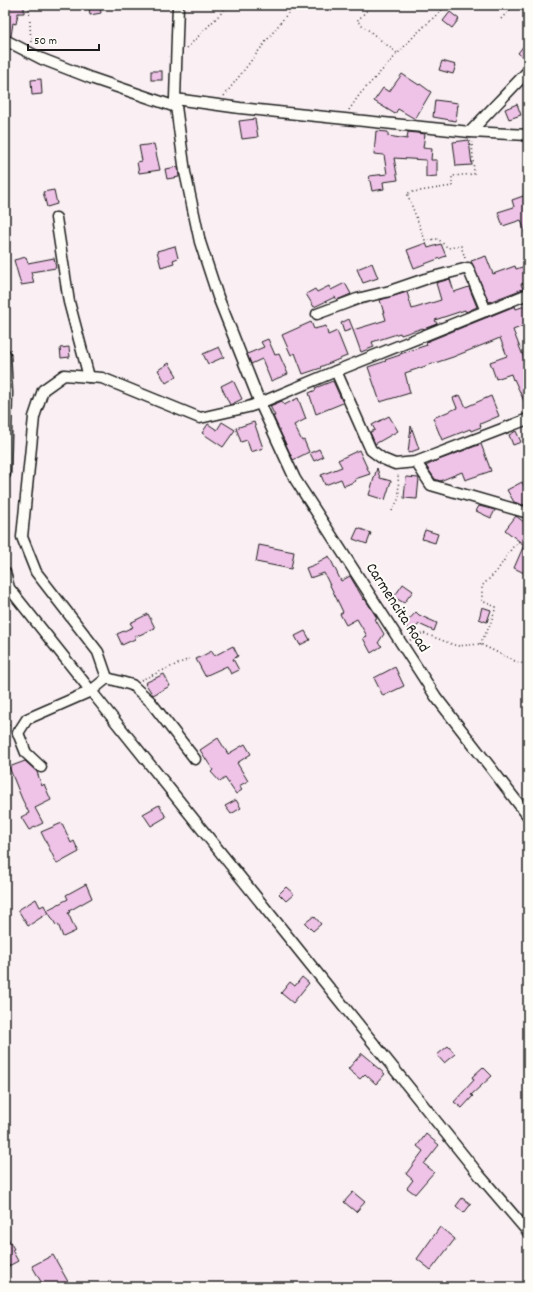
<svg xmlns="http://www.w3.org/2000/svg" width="533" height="1292" font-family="Dekko,sans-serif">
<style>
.building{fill:#efc2e7;stroke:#1c1c1c}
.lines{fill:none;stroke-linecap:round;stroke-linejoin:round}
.street-casing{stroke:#1c1c1c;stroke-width:13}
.path{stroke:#1c1c1c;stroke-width:1.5;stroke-dasharray:1 3;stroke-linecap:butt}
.street{stroke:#fdfcf7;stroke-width:10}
.labels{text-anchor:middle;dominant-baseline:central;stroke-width:4;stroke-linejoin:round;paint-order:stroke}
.street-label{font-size:16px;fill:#1c1c1c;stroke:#fdfcf7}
</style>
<rect width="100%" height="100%" fill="#faf0f4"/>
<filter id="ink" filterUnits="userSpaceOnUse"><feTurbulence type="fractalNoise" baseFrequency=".025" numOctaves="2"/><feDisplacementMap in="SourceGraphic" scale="8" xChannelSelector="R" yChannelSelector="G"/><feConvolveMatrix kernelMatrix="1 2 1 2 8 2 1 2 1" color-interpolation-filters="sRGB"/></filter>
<g filter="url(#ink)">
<g class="building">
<polygon points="7,5 24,5 24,13 18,13 16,24 13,23 11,36 5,34"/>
<polygon points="100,6 101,13 90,15 89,7"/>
<polygon points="450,12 459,19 452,28 443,21"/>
<polygon points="528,40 528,62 518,53"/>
<polygon points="442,61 456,65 453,74 439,70"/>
<rect x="151" y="71" width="11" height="9"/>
<polygon points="402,74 419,85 420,84 431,92 415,119 398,109 395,114 374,101 383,88 389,92"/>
<polygon points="41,79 42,94 32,95 31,80"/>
<polygon points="435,100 458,103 456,121 433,117"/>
<polygon points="517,104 521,115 509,119 505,109"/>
<polygon points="255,119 258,137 242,139 239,121"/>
<polygon points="376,131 388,132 388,136 407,139 408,132 425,134 423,148 432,149 431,160 437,160 437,176 426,177 426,160 394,158 398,180 383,182 384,189 372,191 369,176 387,174 384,155 374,154"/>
<polygon points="469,140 472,165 456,166 453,142"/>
<polygon points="154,144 160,170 139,173 137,162 142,161 139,146"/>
<polygon points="178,167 179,177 167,179 165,169"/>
<polygon points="54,190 57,204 47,207 43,192"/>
<polygon points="526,195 528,202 528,238 527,238 521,220 503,226 498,212 514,207 512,200"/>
<polygon points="426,243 428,248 441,244 446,256 414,268 407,250"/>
<polygon points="175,246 178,258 173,260 174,263 161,267 157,251"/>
<polygon points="486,256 493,274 515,266 516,269 528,265 528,282 521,284 523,289 489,302 471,261"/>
<polygon points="26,257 28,263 54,258 56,268 31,272 34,283 21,285 14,260"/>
<polygon points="372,263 378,278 363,283 357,269"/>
<polygon points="450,279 454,292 469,287 477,307 466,312 465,310 435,320 437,324 424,329 423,328 401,335 400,333 372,342 374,347 361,352 353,330 386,320 380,300 407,292 412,309 441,300 436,283"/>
<polygon points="345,283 351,294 337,300 335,297 314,307 306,294 315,289 317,292 329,286 331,290"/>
<polygon points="528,305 528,324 513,330 525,361 528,359 528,410 514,379 513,380 511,374 496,379 490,362 507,356 500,338 453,357 405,373 410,393 380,402 368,367 386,361 385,360 400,355 400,354 427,345 426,342 515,306 516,309"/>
<polygon points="349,319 353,329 344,332 341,323"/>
<polygon points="311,322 314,329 326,326 328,335 337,331 347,356 320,367 321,368 303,374 295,353 291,355 282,335"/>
<polygon points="268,339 275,355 279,354 288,374 271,381 262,359 251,364 247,354 264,347 261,342"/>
<polygon points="69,347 70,357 61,358 60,348"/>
<polygon points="219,347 224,357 208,364 203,354"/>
<polygon points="169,363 177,376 166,383 158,370"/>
<polygon points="233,380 242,399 230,405 221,386"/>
<polygon points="333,381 343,403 316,414 309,393 316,390 315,388"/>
<polygon points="460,395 466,407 491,396 499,416 480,424 481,427 471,431 470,429 442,440 433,418 457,408 453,398"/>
<polygon points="298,398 306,419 294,425 302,441 304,440 309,452 293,460 273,416 275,416 270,406 282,401 284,405"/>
<polygon points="389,416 398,431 375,444 370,432 375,430 372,425"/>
<polygon points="222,422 235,430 223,447 202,433 208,424 217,430"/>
<polygon points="254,422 263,448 251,452 247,440 241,442 236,428"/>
<polygon points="411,426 419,449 408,453"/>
<polygon points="516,431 521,442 513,445 509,435"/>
<polygon points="481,444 491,471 465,480 462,472 440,481 435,479 426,466 436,461"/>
<polygon points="319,449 323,457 314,461 310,453"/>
<polygon points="359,450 370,474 355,479 356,481 344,486 341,479 325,485 321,475 342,467 338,460"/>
<polygon points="377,468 380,478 391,481 385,500 369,495"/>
<polygon points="406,477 419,478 417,499 404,498"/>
<polygon points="522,482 528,494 528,502 523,505 514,502 507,490"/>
<polygon points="479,506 495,510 491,518 476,511"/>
<polygon points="516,516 528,525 528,569 526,574 514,568 524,545 505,530"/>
<polygon points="358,528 371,533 367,544 353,539"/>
<polygon points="425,530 438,534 435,543 422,539"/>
<polygon points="259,545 294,552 291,569 256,562"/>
<polygon points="329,556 341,581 350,576 364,600 365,599 377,618 375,619 384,634 378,643 382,646 371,653 363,638 367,636 357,619 346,625 340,614 343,612 324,573 310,578 306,568 319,563 318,562"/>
<polygon points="403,584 413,591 404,603 394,597"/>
<polygon points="482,607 491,610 487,622 479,619"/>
<polygon points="416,612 419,615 437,623 434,631 419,624 412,632 404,625"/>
<polygon points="148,614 155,628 135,637 135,639 122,645 117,634 133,627 130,623"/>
<polygon points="305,631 310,640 300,645 295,636"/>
<polygon points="233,646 238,656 233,659 239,670 231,674 227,666 205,676 196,659 212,651 214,656"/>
<polygon points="395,667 404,686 383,696 374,678"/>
<polygon points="164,674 170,686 153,695 145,683"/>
<polygon points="218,738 228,754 245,744 251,754 237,763 248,781 239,786 242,790 236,794 225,778 220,782 211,772 213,770 200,750"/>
<polygon points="25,761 37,772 42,786 44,784 51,800 35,808 43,823 29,830 21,817 29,813 22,799 9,767"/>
<polygon points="236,800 241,808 231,814 225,806"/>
<polygon points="159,805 166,817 151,826 143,814"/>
<polygon points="62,823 71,843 74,841 79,852 57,864 41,832"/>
<polygon points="86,884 92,898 69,911 70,912 68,913 76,931 63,937 58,924 56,925 47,910 68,899 66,895"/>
<polygon points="286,887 294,894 286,901 279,894"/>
<polygon points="36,899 40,907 44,905 48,913 28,926 18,910"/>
<polygon points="314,916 321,924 313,931 305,923"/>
<polygon points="302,977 309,983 293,1003 281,993 290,982 295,986"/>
<polygon points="448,1046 455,1054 444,1063 437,1055"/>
<polygon points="362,1053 374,1063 373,1064 385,1074 376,1084 365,1074 360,1079 348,1069"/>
<polygon points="483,1067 492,1076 471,1095 473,1096 462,1108 454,1102 474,1080 472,1077"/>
<polygon points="426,1134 439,1145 424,1164 434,1172 415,1194 407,1188 413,1180 406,1174 423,1151 417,1146"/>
<polygon points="353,1192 365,1202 356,1212 344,1202"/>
<polygon points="462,1198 471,1204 464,1213 456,1206"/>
<polygon points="440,1227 455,1239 431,1270 417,1259"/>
<polygon points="5,1233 14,1249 12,1250 18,1261 7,1267 5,1263"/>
<polygon points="53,1255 71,1287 44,1287 32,1266"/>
</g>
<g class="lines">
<g class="street-casing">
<g id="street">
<polyline points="178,5 175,99 185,172 200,242 218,297 260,403 295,479 436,697 528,816"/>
<polyline points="5,40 42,59 91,78 176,107"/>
<polyline points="175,99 240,108 470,132 528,135"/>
<polyline points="470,132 528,71"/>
<polyline points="56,218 69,302 89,377"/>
<polyline points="528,294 336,371 260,403 248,407 200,418 102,378 64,375 43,390 34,417 22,537 36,572 98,652 107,678 91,691 480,1176 528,1232"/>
<polyline points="317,314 357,299 390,291 425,279 468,268 486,311"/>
<polyline points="5,354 7,393 5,474"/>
<polyline points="336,371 371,450 383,459 395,464 416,462 528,419"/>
<polyline points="416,462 431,485 528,513"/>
<polyline points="5,572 9,588 91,691 27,719 18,733 26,753 41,767"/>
<polyline points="107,678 132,685 150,701 195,759"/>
</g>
</g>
<g class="path">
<polyline points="29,5 31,43"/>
<polyline points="372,5 357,21 398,54"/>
<polyline points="501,19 514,5"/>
<polyline points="187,48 229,5"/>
<polyline points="224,96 294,5"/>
<polyline points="349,110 360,94 415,35 447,5"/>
<polyline points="465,258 461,246 448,248 438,239 425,240 407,193 452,186 452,176 474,174 472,142"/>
<polyline points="392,511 399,498 398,473"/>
<polyline points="410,640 423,633 457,646 480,644 519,663 528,664"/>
<polyline points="480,644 490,625 496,607 482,601 482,586 497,571 512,548 523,538 528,530"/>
<polyline points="141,680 189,659"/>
<polyline points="5,727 12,724"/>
</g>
<use href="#street" class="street"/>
</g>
</g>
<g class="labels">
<g class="street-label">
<text transform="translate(397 608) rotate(57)">Carmencita Road</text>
</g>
</g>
<rect width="533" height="1292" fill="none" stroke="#fdfcf7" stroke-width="20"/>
<rect x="10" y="10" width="513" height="1272" fill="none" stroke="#1c1c1c" stroke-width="1.5" filter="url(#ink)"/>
<path d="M28 44v6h71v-6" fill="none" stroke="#1c1c1c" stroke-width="2"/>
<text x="34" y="44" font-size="12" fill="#1c1c1c" stroke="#fdfcf7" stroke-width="3" paint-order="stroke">50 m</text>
</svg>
